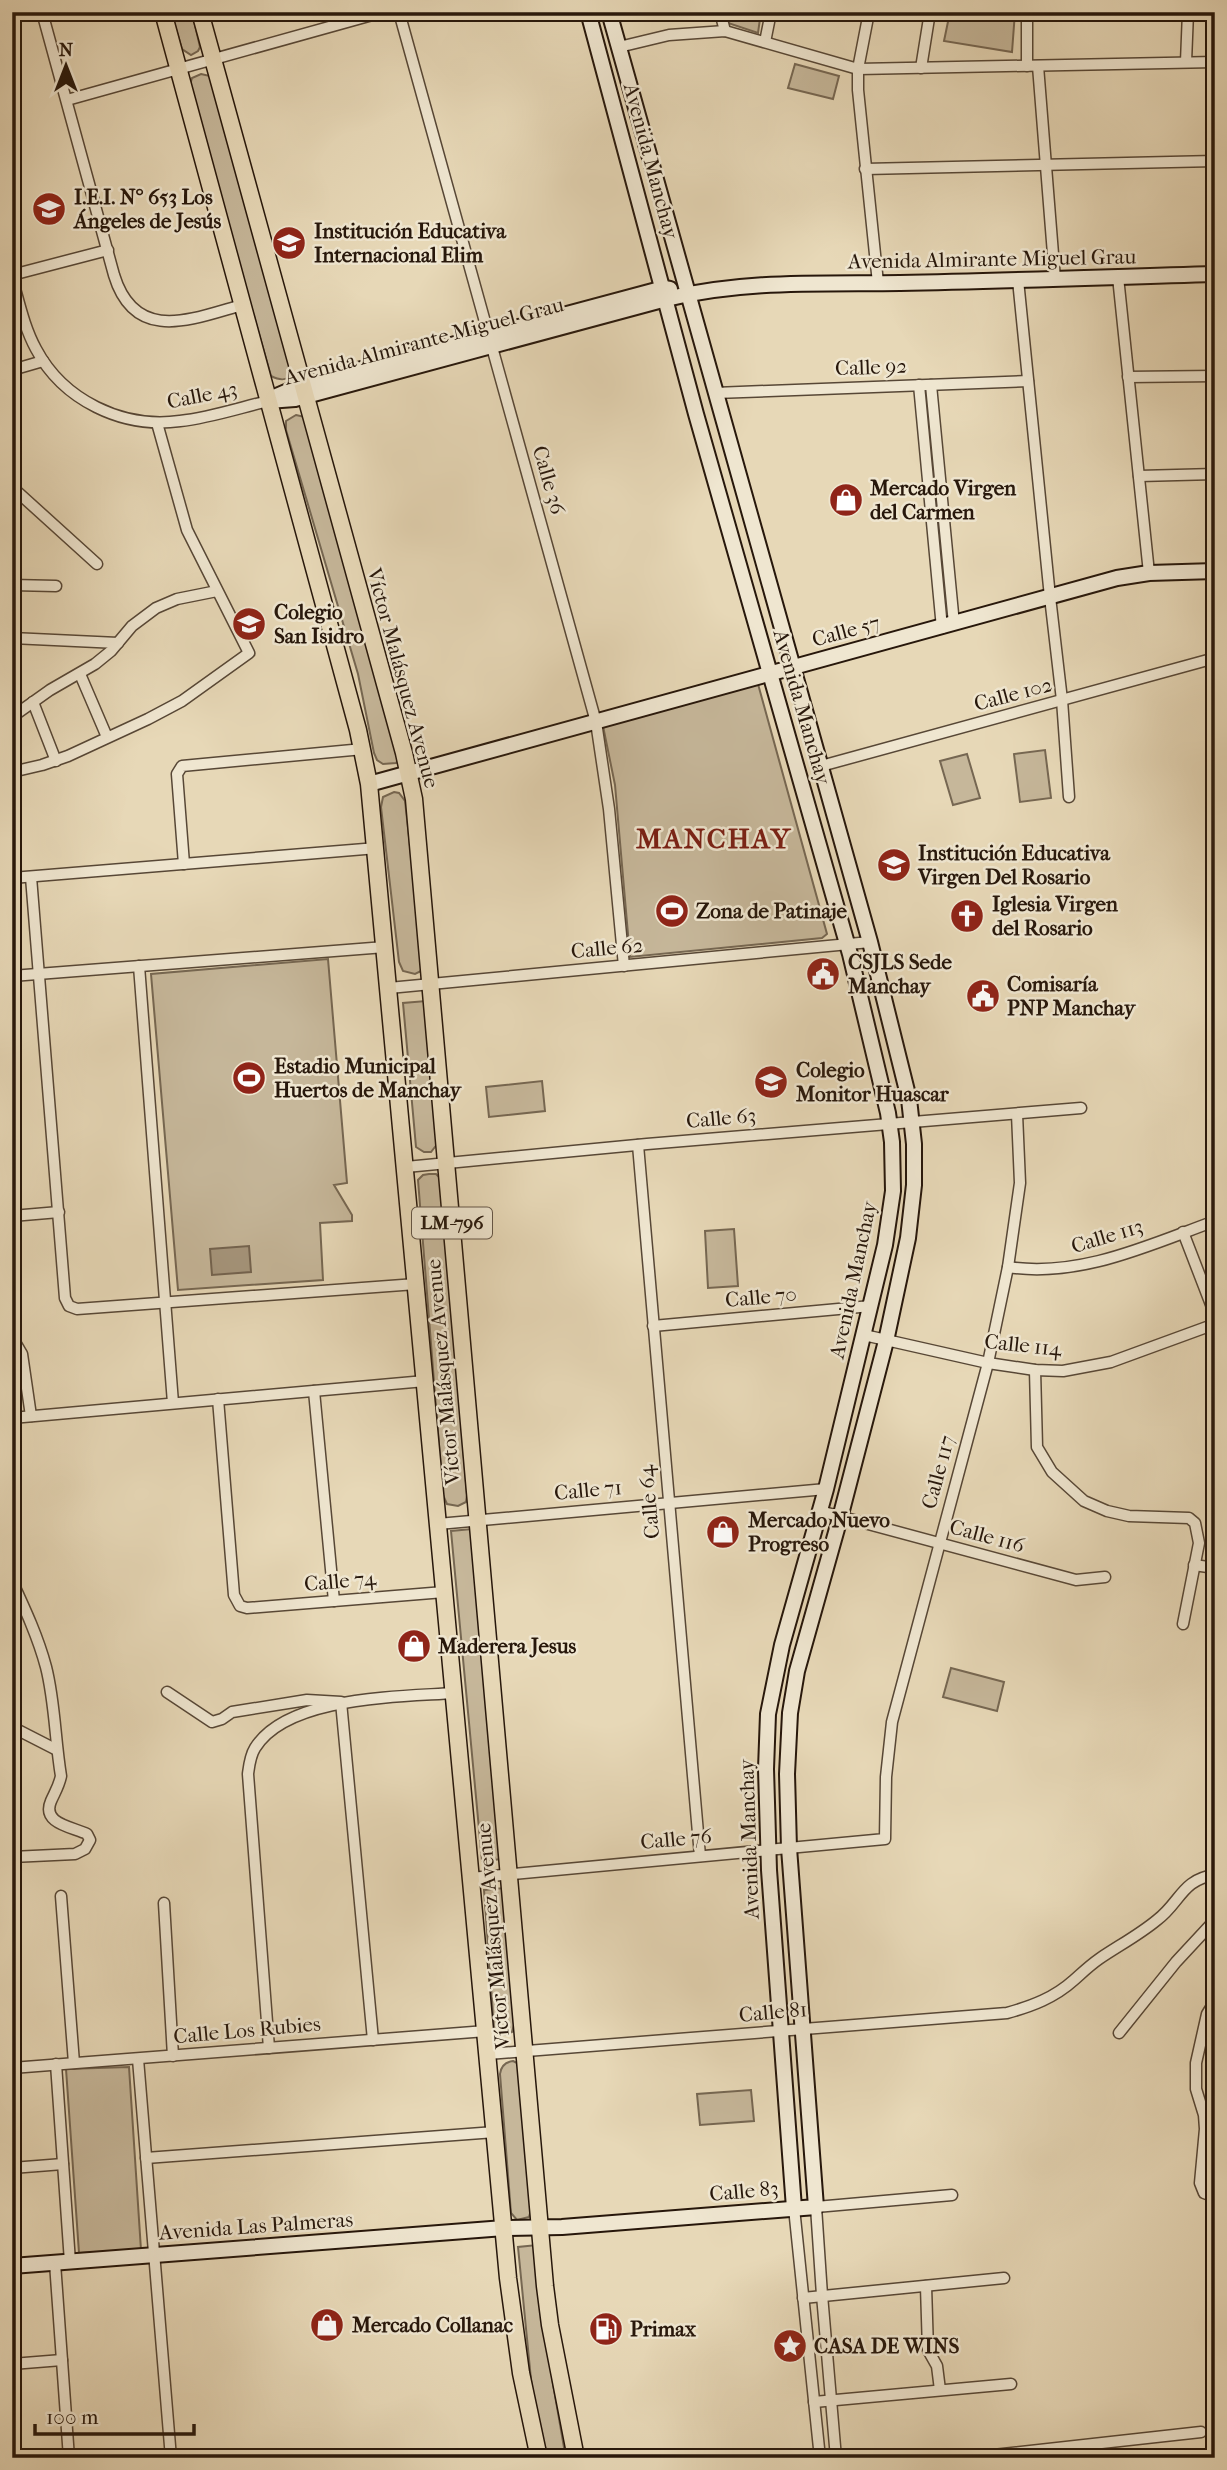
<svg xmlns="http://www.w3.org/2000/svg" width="1227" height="2470" font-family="'IM FELL French Canon',serif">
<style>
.green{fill:#c6b79a;stroke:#766752;stroke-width:2}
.water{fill:#a6967d;stroke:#73634f;stroke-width:2}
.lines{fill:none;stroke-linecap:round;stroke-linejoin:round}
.street-casing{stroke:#574736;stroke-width:13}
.secondary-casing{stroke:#27170b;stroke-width:18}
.primary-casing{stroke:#27170b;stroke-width:19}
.street{stroke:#efe6d0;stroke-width:10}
.secondary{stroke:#efe6d0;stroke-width:14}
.primary{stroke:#e7d8b7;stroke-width:16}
.labels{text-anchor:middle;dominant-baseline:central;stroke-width:5;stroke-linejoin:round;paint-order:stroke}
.shield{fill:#efe6d0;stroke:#635546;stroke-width:2}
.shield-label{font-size:19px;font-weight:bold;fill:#27170b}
.street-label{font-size:21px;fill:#27170b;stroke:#efe6d0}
.poi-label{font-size:21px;font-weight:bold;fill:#27170b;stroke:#efe6d0;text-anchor:start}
.district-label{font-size:28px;font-weight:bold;letter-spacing:2px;fill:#7a1f14;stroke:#efe6d0}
</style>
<rect width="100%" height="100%" fill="#e7d8b7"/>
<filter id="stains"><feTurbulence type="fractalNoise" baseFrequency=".00286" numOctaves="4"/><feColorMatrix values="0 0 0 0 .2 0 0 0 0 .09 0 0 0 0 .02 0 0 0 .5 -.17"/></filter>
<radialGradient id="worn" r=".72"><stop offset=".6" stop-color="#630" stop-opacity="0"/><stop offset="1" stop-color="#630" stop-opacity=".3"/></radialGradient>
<g class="green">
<polygon points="171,12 192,12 200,47 198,51 191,55 182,49"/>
<polygon points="725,12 761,12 758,33 728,23"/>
<polygon points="950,12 1015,12 1012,52 944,41"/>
<polygon points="795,64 839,76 833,99 788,88"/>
<path d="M201,74l9,2 82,297c-5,9 -13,7 -21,3l-82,-288 3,-10z"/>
<polygon points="296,415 305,417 398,760 396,763 383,764 377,760 374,753 358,674 286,430 286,421"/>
<polygon points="758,684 827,934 822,938 630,957 615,785 603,726"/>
<polygon points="1045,750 1051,798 1020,802 1014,754"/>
<polygon points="967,754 980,798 953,805 940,761"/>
<polygon points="394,792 399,793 405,801 423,964 421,971 415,974 403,971 399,962 381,807 383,797"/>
<polygon points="328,959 347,1183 334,1185 352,1215 352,1221 320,1223 323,1280 178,1290 151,974"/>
<polygon points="426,1001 438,1143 431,1152 424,1152 416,1147 403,1003"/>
<polygon points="542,1081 545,1111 489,1117 486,1087"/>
<polygon points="429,1174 436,1174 441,1179 467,1495 466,1502 458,1506 447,1504 443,1495 418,1180 423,1175"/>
<polygon points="734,1229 738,1286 708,1288 705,1231"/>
<polygon points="472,1529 502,1859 482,1861 451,1531"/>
<polygon points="951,1668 1004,1682 997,1711 943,1697"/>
<polygon points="504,1888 514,2025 512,2032 505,2035 497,2033 494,2029 484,1890"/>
<path d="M513,2061l6,3 12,146 -2,7 -12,3 -6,-7 -11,-139c1,-8 5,-12 13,-13z"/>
<polygon points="129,2067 141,2250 79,2253 66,2069"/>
<polygon points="751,2090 754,2121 700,2125 697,2094"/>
<polygon points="537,2245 553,2384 565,2453 548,2455 537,2428 534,2410 518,2247"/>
</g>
<polygon class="water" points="249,1246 251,1272 212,1275 210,1249"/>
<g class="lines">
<g class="street-casing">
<g id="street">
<path d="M42,12l72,263c21,69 78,44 128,30"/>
<polyline points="399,12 596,722 609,809 624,966"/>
<polyline points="720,12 725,31"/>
<polyline points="869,12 858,69 858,90 878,283"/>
<polyline points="765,42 771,12"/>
<polyline points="619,47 669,35 725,31 858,69 1215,62"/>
<polyline points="1186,62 1188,12"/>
<polyline points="1027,66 1027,12"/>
<polyline points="1038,66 1055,279"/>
<polyline points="921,68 930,12"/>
<polyline points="67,100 383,12"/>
<polyline points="865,169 1215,161"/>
<polyline points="12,275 108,250"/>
<polyline points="1118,277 1149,573"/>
<path d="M12,278c7,24 12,49 24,71 27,51 86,80 144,72 29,-3 59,-13 88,-20"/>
<polyline points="1018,280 1050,597 1062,700 1069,797"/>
<polyline points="12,370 43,361"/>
<polyline points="1128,377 1215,376"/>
<polyline points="919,385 942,628"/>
<polyline points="931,385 954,624"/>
<polyline points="715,393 1028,381"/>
<polyline points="1139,476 1215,474"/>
<polyline points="12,487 97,564"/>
<polyline points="12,585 56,586"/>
<polyline points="12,638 118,643"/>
<polyline points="80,674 107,737"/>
<polyline points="33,702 56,761"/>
<polyline points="12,717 50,690 95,664 111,651 132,626 156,608 177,599 217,591"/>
<polyline points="821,766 1215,658"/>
<polyline points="12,772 42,765 68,756 148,719 182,701 249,653 187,530 157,423"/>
<polyline points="184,864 177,774 182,766 363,749"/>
<polyline points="31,877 65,1298 69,1306 77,1309 416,1284"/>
<polyline points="12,878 377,848"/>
<polyline points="139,966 173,1403"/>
<polyline points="12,976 385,947"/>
<polyline points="389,988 870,942"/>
<polyline points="638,1145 700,1856"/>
<polyline points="406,1167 647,1144 1081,1108"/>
<polyline points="12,1216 59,1212"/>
<polyline points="1183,1232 1215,1315"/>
<path d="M1008,1267c72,11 141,-22 207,-46"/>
<polyline points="653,1326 871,1306"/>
<polyline points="864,1335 988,1363 1035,1370 1063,1371 1111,1362 1215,1324"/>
<polyline points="12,1337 22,1354 31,1416"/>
<polyline points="1035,1370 1037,1447 1052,1472 1084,1501 1107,1511 1129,1516 1189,1518 1195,1523 1199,1543 1183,1624"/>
<polyline points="314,1391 334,1601"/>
<polyline points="218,1399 234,1595 240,1606 247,1608 444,1592"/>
<polyline points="12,1418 425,1381"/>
<polyline points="820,1511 1076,1580 1105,1577"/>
<polyline points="438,1524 826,1489"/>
<polyline points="1194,1565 1215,1568"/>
<path d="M12,1581c13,28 26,56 34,86 9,35 9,73 15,109 -2,10 -6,16 -10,25 -10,23 22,26 36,33l3,6 -5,9 -10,5 -63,3"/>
<polyline points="167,1692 212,1722 222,1719 232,1712 307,1700 341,1702 373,2040"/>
<polyline points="12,1727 57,1750"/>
<polyline points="471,1878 885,1839 886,1777 892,1722 988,1363 1008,1267 1020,1183 1017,1114"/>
<polyline points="61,1896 74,2063"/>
<polyline points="164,1903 173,2056"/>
<polyline points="1215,2001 1207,2014 1196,2063 1196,2089 1204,2115 1205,2129 1200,2183 1204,2193 1215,2197"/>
<polyline points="1119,2033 1176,1962 1215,1920"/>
<path d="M269,2048l-21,-274c1,-8 2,-18 7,-26 32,-52 144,-51 199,-55"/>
<path d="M488,2054l519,-41c25,-7 47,-15 67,-33 8,-7 15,-14 25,-21 19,-13 40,-24 58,-39 23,-17 25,-41 58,-45"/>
<polyline points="138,2059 171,2458"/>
<polyline points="56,2064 70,2262"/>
<polyline points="12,2068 486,2031"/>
<polyline points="146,2158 495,2132"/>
<polyline points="12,2168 63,2164"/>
<polyline points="794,2208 820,2458"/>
<polyline points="55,2263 69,2458"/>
<polyline points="926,2286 928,2350 937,2366 940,2390"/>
<polyline points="803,2298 1004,2278"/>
<polyline points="12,2364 62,2360"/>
<polyline points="814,2402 1011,2384"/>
<polyline points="836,2458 822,2295 816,2207 952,2195"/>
<polyline points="966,2458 1201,2432"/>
</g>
</g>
<g class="secondary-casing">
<g id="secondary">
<polyline points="588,12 696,414 850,954 888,1113 892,1142 893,1191 885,1245 826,1489 782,1645 768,1714 766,1769 769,1870 794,2208"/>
<polyline points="272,398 302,385 664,288 670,289"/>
<path d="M268,401l27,-2 371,-100c77,-19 156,-15 234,-16 105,-2 210,-6 315,-9"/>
<polyline points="369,784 1117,578 1149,573 1215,571"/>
<polyline points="12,2266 504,2228 562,2227 816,2207 789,1848 787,1774 790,1713 797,1671 840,1518 886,1341 908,1238 914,1185 914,1144 909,1099 870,942 609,12"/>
</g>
</g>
<g class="primary-casing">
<g id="primary">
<polyline points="163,12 358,730 369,784 508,2278 521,2373 539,2458"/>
<polyline points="200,12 404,753 414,799 545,2286 550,2325 576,2458"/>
</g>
</g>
<use href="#street" class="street"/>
<use href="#secondary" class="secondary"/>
<use href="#primary" class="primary"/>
</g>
<defs>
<g id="school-disc" transform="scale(1.75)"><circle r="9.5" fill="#8f2418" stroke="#efe6d0"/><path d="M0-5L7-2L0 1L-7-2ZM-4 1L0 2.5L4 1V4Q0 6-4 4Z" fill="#fff"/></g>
<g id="shop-disc" transform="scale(1.75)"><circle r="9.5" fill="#8f2418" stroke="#efe6d0"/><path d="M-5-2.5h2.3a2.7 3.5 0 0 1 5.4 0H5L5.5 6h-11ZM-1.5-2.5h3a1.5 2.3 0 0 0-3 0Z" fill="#fff"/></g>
<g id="stadium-disc" transform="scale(1.75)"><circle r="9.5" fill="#8f2418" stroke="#efe6d0"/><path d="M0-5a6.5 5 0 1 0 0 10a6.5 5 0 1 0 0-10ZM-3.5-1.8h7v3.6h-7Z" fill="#fff"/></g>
<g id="church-disc" transform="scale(1.75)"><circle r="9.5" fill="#8f2418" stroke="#efe6d0"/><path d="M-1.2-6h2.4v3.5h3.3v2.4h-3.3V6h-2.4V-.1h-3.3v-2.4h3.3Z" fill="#fff"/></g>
<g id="civic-disc" transform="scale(1.75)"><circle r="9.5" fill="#8f2418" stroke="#efe6d0"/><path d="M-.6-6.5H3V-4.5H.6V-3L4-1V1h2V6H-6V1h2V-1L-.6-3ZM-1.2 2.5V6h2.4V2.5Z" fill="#fff"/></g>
<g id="fuel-disc" transform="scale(1.75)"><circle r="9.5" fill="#8f2418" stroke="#efe6d0"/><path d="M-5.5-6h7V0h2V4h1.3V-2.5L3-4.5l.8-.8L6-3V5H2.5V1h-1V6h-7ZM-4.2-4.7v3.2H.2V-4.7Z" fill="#fff"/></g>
<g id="sight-disc" transform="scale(1.75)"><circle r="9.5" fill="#8f2418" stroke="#efe6d0"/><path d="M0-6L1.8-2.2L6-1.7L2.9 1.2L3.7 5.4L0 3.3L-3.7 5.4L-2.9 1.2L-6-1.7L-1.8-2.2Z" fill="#fff"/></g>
</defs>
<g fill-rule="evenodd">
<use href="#school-disc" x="49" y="209"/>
<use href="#school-disc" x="289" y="243"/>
<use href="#shop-disc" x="846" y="500"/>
<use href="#school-disc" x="249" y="624"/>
<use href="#school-disc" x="894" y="865"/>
<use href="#stadium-disc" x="672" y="911"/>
<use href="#church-disc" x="967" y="916"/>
<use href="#civic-disc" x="823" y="974"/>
<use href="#civic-disc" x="983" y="996"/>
<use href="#stadium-disc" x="249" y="1078"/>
<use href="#school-disc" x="771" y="1082"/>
<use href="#shop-disc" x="723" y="1532"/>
<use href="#shop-disc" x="414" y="1646"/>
<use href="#shop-disc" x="327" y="2325"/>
<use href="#fuel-disc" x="606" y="2329"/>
<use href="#sight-disc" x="790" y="2346"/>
</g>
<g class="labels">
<rect class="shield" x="412" y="1207.5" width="80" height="31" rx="5"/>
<g class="shield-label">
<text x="452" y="1223">LM-796</text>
</g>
<g class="street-label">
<text transform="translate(651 161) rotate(75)">Avenida Manchay</text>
<text transform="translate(992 259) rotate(-1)">Avenida Almirante Miguel Grau</text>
<text transform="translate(424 341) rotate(-15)">Avenida Almirante Miguel Grau</text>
<text transform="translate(871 367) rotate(-2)">Calle 92</text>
<text transform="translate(202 395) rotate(-11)">Calle 43</text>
<text transform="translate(549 480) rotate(74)">Calle 36</text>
<text transform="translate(846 631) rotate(-15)">Calle 57</text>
<text transform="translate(403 678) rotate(75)">Víctor Malásquez Avenue</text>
<text transform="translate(1013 694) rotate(-15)">Calle 102</text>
<text transform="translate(802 707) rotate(74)">Avenida Manchay</text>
<text transform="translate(607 948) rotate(-5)">Calle 62</text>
<text transform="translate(721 1118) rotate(-5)">Calle 63</text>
<text transform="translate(1107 1236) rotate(-17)">Calle 113</text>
<text transform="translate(853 1280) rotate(-78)">Avenida Manchay</text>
<text transform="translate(761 1297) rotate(-5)">Calle 70</text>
<text transform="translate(1023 1345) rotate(6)">Calle 114</text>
<text transform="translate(443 1372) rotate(-95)">Víctor Malásquez Avenue</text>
<text transform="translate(938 1472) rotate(-75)">Calle 117</text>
<text transform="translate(588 1490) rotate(-5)">Calle 71</text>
<text transform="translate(649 1502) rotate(-95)">Calle 64</text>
<text transform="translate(987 1536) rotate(15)">Calle 116</text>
<text transform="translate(340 1581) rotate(-5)">Calle 74</text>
<text transform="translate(676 1839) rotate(-5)">Calle 76</text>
<text transform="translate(749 1839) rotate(-92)">Avenida Manchay</text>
<text transform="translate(493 1936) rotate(-95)">Víctor Malásquez Avenue</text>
<text transform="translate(773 2012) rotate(-5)">Calle 81</text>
<text transform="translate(247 2030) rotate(-5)">Calle Los Rubies</text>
<text transform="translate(744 2191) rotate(-5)">Calle 83</text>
<text transform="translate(256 2226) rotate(-4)">Avenida Las Palmeras</text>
</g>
<g class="poi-label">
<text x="74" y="197">I.E.I. N° 653 Los<tspan x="74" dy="24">Ángeles de Jesús</tspan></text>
<text x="314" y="231">Institución Educativa<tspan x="314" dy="24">Internacional Elim</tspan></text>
<text x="870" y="488">Mercado Virgen<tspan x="870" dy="24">del Carmen</tspan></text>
<text x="274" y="612">Colegio<tspan x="274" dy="24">San Isidro</tspan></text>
<text x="918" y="853">Institución Educativa<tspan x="918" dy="24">Virgen Del Rosario</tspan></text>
<text x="992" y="904">Iglesia Virgen<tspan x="992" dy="24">del Rosario</tspan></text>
<text x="696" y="911">Zona de Patinaje</text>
<text x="848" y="962">CSJLS Sede<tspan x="848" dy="24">Manchay</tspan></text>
<text x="1007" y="984">Comisaría<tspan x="1007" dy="24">PNP Manchay</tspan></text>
<text x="274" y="1066">Estadio Municipal<tspan x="274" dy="24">Huertos de Manchay</tspan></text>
<text x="796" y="1070">Colegio<tspan x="796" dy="24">Monitor Huascar</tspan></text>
<text x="748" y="1520">Mercado Nuevo<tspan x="748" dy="24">Progreso</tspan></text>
<text x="438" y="1646">Maderera Jesus</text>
<text x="352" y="2325">Mercado Collanac</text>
<text x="630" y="2329">Primax</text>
<text x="814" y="2346">CASA DE WINS</text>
</g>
<g class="district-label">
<text x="714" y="838">MANCHAY</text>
</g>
</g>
<rect width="1227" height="2470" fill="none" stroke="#e7d8b7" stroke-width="42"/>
<rect x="14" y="14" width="1199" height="2442" fill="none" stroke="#27170b" stroke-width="3.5"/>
<rect x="21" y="21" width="1185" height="2428" fill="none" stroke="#27170b" stroke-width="2"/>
<g transform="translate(66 66)" stroke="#efe6d0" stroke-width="5" paint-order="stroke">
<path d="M0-5L12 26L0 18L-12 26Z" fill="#27170b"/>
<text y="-10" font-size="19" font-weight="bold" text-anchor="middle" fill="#27170b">N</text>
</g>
<path d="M35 2424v10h159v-10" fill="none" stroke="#27170b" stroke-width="3.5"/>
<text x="46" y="2424" font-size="21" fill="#27170b" stroke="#efe6d0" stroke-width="5" paint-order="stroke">100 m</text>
<rect width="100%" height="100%" filter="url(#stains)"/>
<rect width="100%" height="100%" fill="url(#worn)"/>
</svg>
